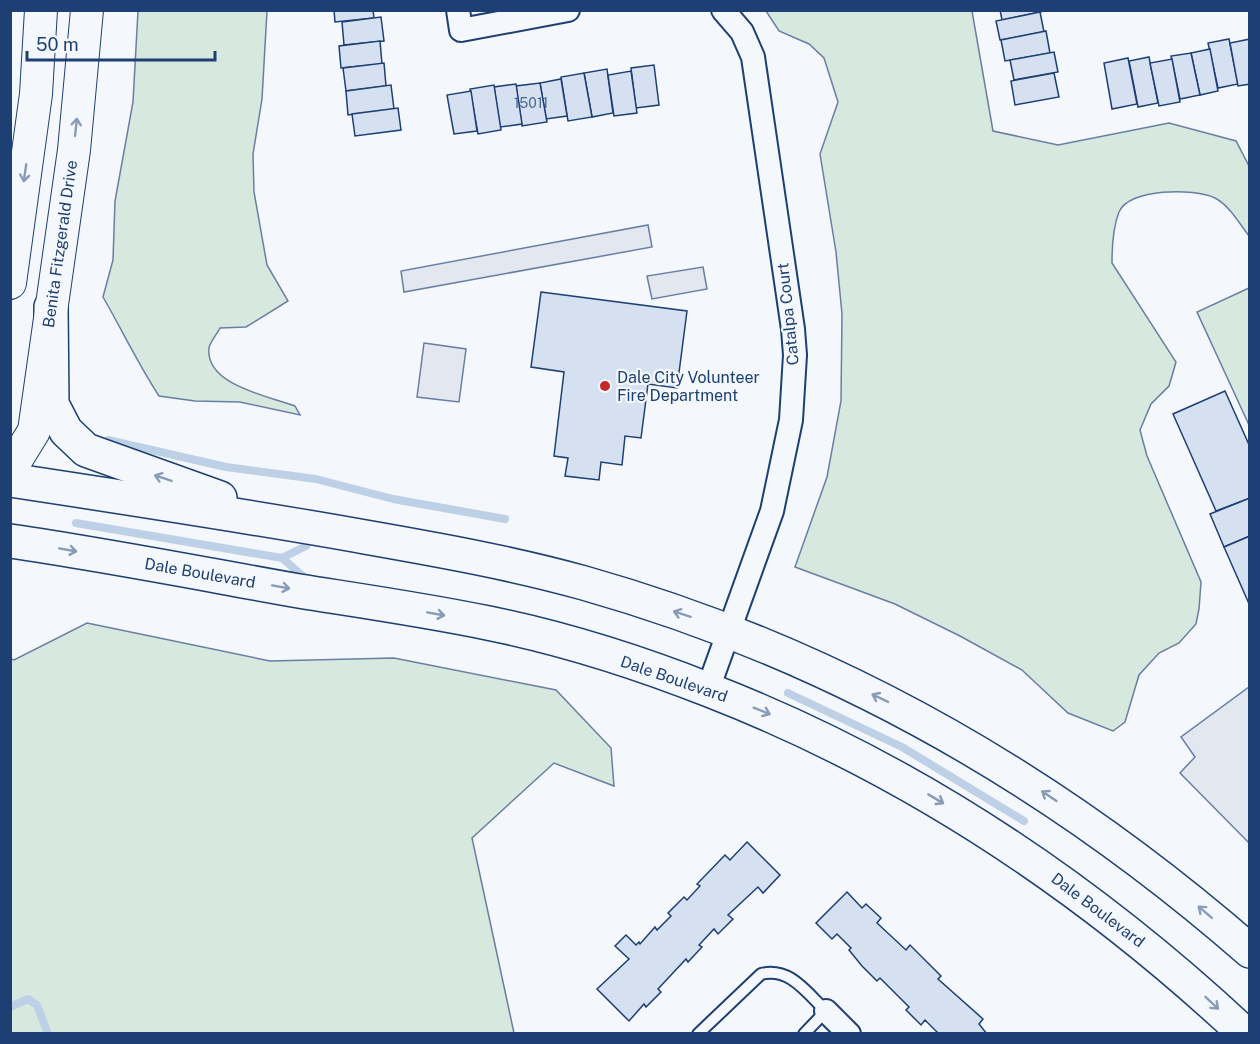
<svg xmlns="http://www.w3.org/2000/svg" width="1260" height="1044" font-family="'Public Sans',sans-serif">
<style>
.green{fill:#d7e8df;stroke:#687fa3;stroke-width:1.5}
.parking{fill:#e3e8f0;stroke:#687fa3;stroke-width:1.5}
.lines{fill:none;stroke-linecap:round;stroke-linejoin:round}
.stream{stroke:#bed0e5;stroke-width:8}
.building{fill:#d5e0f0;stroke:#1d3f73;stroke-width:1.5}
.lane-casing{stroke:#1d3f73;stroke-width:14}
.street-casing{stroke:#1d3f73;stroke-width:26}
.secondary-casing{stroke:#1d3f73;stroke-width:34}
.primary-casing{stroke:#1d3f73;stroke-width:36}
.lane{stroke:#f4f7fb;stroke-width:10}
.street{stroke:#f4f7fb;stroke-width:22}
.secondary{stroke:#f4f7fb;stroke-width:32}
.primary{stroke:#f4f7fb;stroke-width:33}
.oneway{stroke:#889bb7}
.poi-dot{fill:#c62828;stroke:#f4f7fb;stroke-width:2}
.labels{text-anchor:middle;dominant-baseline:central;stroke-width:4.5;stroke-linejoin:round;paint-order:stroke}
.number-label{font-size:14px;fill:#4b6792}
.street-label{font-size:16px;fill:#1d3f73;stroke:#f4f7fb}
.poi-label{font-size:16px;fill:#1d3f73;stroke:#f4f7fb;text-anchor:start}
</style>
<rect width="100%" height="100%" fill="#f4f7fb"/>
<g class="green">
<path d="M138,11h129l-5,88 -9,55 1,38 13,73 21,36 -42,26 -26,1c-3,6 -10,14 -11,20 -4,37 59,48 86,58l5,9 -60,-13 -45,-1 -36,-5c-21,-32 -37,-66 -56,-99l10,-37 2,-59 18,-99z"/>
<path d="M766,11h206l21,120 65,14 111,-22 67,18 13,25v70c-10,-13 -19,-30 -34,-38 -21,-10 -86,-10 -96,14 -6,15 -7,35 -7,51l64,99 -7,24 -18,18 -11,26 7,26 54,126 -2,27 -3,15 -17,19 -20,10 -20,22 -14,47 -12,9 -45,-18 -46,-43 -62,-34 -65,-32 -100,-37 32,-90 14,-76 1,-87 -6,-62 -16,-98 18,-52 -14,-44 -15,-14 -30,-13z"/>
<polygon points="1249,288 1249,425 1197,312"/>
<polygon points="87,623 270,661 394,658 556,690 611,748 614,786 554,763 472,838 514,1033 11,1033 11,659 14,660"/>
</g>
<g class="parking">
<polygon points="648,225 652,247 404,292 401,271"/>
<polygon points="703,267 707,289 652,299 647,276"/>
<polygon points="424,343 466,349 459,402 417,397"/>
<polygon points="1249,687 1249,843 1180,773 1195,757 1181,737"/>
</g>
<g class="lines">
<g class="stream">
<polyline points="108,440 226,467 316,479 393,499 505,519"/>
<polyline points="76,523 282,558 306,546"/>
<polyline points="282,558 305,578"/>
<polyline points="788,693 902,747 1024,821"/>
<polyline points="10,1007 28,999 37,1005 48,1034"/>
</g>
</g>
<g class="building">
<polygon points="334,10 373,10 374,18 335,22"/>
<polygon points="1000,10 1045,10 1045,11 1002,20"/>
<polygon points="1040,12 1044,32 1000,40 996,21"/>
<polygon points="381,17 384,41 344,45 342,22"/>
<polygon points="1046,31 1050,53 1005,61 1001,40"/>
<polygon points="1229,39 1238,84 1218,88 1208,43"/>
<polygon points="1250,39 1250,84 1238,86 1230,43"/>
<polygon points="380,41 382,64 341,68 339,46"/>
<polygon points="1210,49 1218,91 1200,95 1191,53"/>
<polygon points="1054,52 1058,72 1014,80 1010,60"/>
<polygon points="1191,53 1200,95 1180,99 1171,56"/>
<polygon points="1149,57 1158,103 1138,107 1129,61"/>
<polygon points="1128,58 1137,104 1112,109 1104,63"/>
<polygon points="1172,59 1180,102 1159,106 1150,63"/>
<polygon points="384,63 386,86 346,91 343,68"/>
<polygon points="654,65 659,105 636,108 631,68"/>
<polygon points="607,69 613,113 592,117 584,73"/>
<polygon points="631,71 637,113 614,116 608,75"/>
<polygon points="584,73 592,117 568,121 561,77"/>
<polygon points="1054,73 1059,97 1015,105 1011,81"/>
<polygon points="561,79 567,116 546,119 540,83"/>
<polygon points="540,83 547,122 522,126 516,86"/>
<polygon points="516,84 522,124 500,127 494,87"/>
<polygon points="391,85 394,109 348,115 346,91"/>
<polygon points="494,85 501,130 478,134 470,89"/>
<polygon points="471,91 477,131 454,134 447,95"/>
<polygon points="398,108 401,130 355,136 352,114"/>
<polygon points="541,292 687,311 677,388 648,384 641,438 625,436 622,465 601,462 599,480 565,476 568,458 554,456 564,372 531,367"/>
<polygon points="1225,391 1250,447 1250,498 1216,511 1173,414"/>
<polygon points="1250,498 1250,536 1224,547 1210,514"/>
<polygon points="1250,536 1250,606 1224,547"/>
<polygon points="747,842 780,875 763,893 758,887 728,915 733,919 718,934 714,929 699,945 702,947 688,962 686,959 658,989 661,992 646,1007 644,1004 629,1021 597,989 629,959 615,946 626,935 636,945 639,942 640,944 655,927 657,930 671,916 668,913 684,897 687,900 700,886 697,884 725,855 730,860"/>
<polygon points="847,892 862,908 866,904 881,918 877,923 906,950 910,945 941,976 938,979 983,1019 979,1024 987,1034 939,1034 925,1020 921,1025 906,1010 909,1007 880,978 877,981 862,966 849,950 851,948 837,934 832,939 816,923"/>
</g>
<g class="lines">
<g class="lane-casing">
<path id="lane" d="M698,1034l63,-60c29,-7 45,18 65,37l-22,23"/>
</g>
<g class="street-casing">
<g id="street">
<polyline points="458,10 461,30 568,10"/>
<polyline points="708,689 772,511 791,420 795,355 793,329 753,57 742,32 723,10"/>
<polyline points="826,1011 849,1034"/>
</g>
</g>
<g class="secondary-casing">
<g id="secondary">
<polyline points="10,283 36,94 41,10"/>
<polyline points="10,470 34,431 74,150 87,10"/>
</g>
</g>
<g class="primary-casing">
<g id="primary">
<polyline points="51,307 52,404 66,431 86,450 220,498"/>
<path d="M10,480c119,18 238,36 355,57 74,13 147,26 219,46 251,71 470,197 666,368"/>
<path d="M10,541c97,14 193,33 289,50 63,10 126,19 189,32 74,15 150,39 221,67 201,78 379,197 536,344"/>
</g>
</g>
<use href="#lane" class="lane"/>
<use href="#street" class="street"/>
<use href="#secondary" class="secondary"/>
<use href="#primary" class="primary"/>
</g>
<defs><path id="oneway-shaft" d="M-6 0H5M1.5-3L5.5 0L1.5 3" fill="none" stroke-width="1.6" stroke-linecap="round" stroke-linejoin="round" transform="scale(1.5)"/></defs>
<g class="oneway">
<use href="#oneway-shaft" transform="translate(76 127) rotate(-84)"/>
<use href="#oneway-shaft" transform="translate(25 173) rotate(98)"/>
<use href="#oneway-shaft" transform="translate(163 478) rotate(-162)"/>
<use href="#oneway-shaft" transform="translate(68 550) rotate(10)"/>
<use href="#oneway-shaft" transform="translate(281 587) rotate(10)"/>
<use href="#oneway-shaft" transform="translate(436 614) rotate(10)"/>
<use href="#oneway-shaft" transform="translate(682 614) rotate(-162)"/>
<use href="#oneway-shaft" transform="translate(880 698) rotate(-154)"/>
<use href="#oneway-shaft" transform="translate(762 711) rotate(22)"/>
<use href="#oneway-shaft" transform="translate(1049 796) rotate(-146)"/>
<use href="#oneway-shaft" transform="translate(936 799) rotate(31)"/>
<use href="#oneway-shaft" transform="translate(1205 912) rotate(-139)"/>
<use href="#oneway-shaft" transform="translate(1212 1003) rotate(43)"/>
</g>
<circle class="poi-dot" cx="605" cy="386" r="6"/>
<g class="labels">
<g class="number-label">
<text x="531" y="103">15011</text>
</g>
<g class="street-label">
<text transform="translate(60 244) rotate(-82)">Benita Fitzgerald Drive</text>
<text transform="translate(788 314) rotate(-96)">Catalpa Court</text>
<text transform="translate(200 573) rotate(10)">Dale Boulevard</text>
<text transform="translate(674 679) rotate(19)">Dale Boulevard</text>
<text transform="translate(1098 910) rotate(37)">Dale Boulevard</text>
</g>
<g class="poi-label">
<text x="617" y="377">Dale City Volunteer<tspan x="617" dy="18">Fire Department</tspan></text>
</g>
</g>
<rect width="1260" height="1044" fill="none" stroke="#1d3f73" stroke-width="24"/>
<path d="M27 51v9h188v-9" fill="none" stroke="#1d3f73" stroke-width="3"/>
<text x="36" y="51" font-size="18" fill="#1d3f73" stroke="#f4f7fb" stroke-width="4.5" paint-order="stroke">50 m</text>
</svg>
